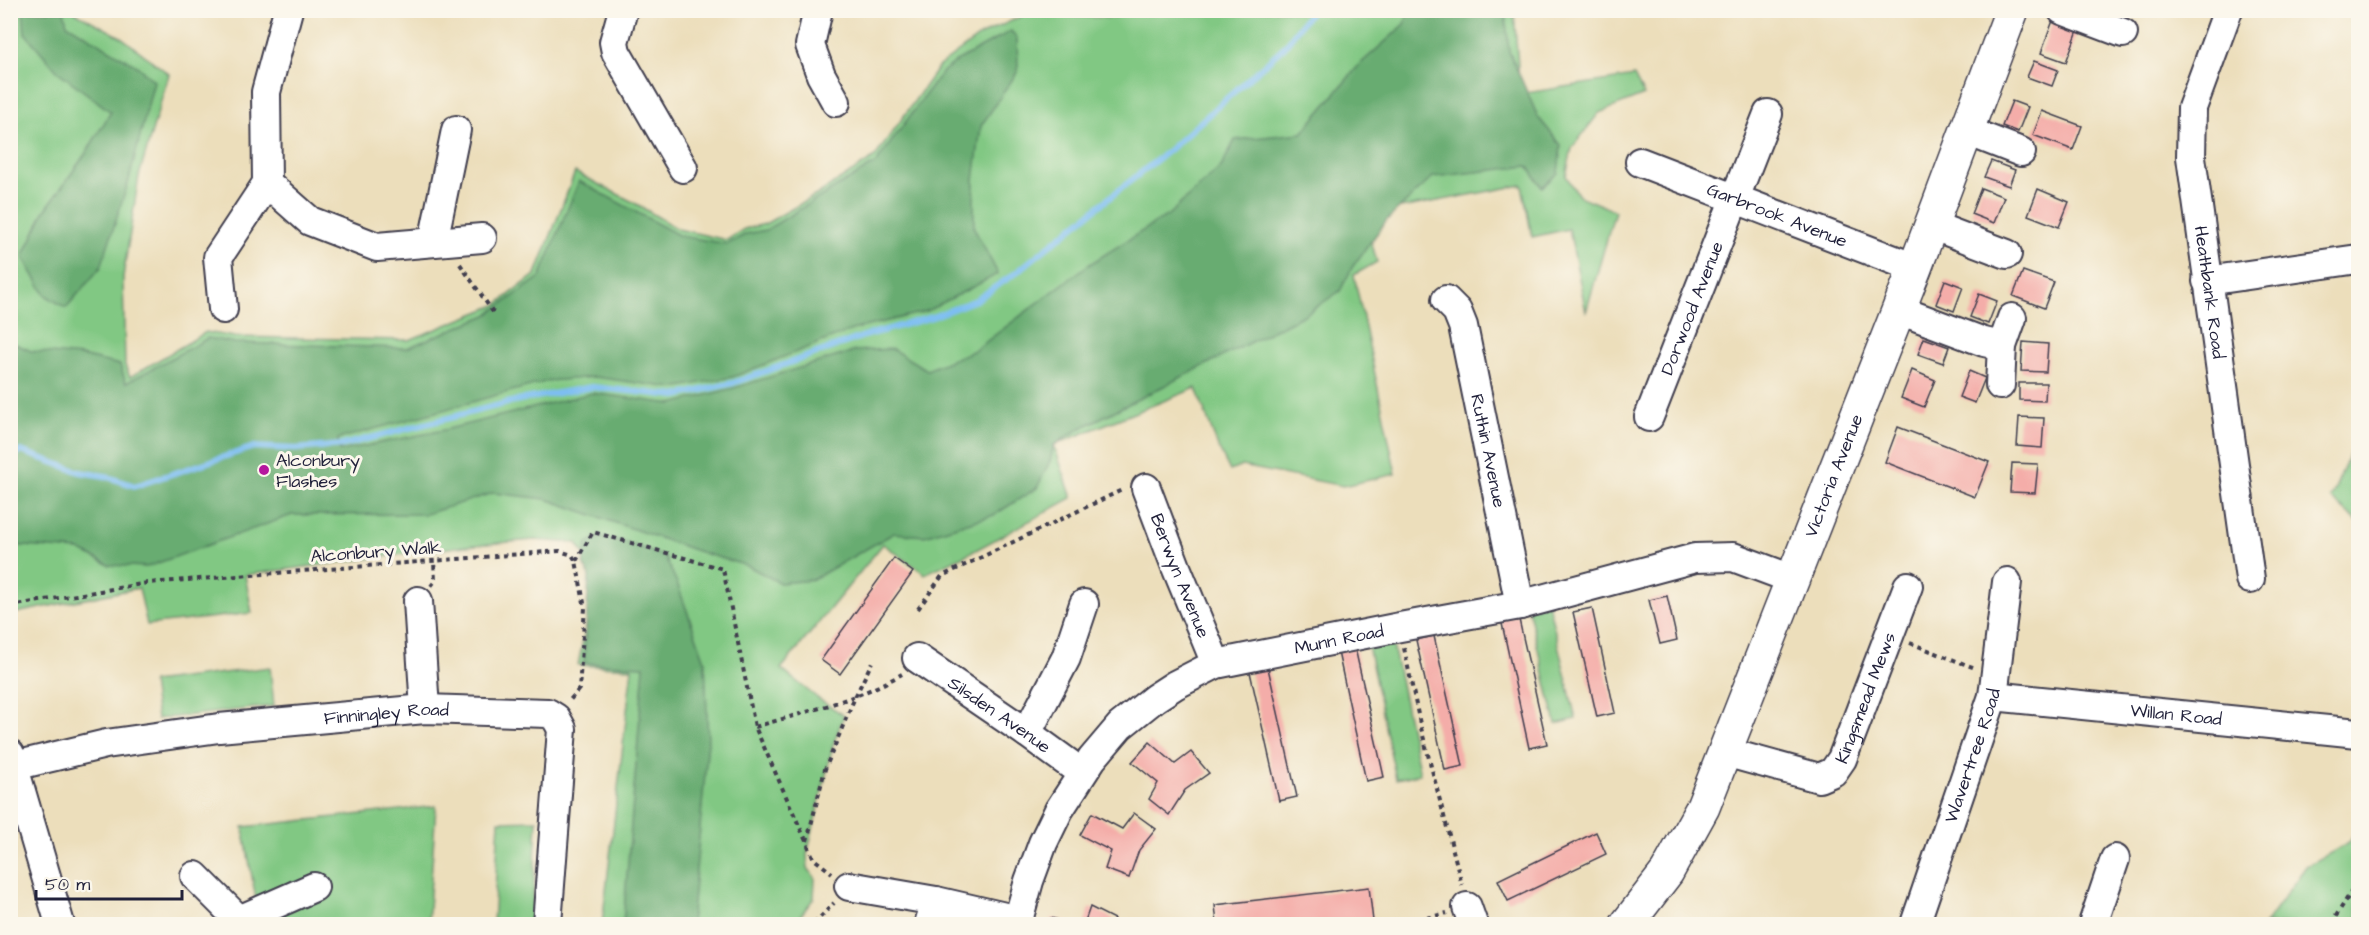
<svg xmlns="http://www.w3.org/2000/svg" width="2369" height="935" font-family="'Architects Daughter',sans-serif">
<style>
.green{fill:#81c883;stroke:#52755f;stroke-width:1.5}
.forest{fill:#68ac71;stroke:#456756;stroke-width:1.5}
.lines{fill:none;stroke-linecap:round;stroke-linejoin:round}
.stream{stroke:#7dbef2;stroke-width:6}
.building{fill:#f4ada9}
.minor-casing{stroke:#403e4e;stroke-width:32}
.major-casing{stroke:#403e4e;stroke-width:36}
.path{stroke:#403e4e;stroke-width:4;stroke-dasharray:4.5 4.5;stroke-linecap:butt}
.minor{stroke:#fff;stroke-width:28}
.major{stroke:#fff;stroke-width:33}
.poi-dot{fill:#b5179e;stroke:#fbf7ec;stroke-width:2}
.labels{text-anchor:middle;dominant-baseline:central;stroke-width:6;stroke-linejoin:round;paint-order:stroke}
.street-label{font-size:18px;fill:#22223b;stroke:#fbf7ec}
.poi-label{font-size:18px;fill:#22223b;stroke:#fbf7ec;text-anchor:start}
</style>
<rect width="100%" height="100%" fill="#fbf7ec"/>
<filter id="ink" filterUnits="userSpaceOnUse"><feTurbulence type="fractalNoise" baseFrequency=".0167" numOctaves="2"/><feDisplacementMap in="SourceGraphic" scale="12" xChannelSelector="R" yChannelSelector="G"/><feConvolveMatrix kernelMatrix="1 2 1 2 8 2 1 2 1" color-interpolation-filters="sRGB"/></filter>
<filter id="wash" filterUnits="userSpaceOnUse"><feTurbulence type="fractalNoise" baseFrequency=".008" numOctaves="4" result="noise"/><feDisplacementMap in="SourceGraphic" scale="24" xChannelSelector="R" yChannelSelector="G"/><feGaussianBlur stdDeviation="1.35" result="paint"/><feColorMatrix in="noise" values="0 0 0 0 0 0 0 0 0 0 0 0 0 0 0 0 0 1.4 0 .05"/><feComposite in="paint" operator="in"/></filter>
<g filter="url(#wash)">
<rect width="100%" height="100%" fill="#ecdebb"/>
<g class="green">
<polygon points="1127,10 1514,11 1520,94 1634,76 1644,95 1599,113 1572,148 1566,176 1579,196 1615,211 1586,312 1569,229 1532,237 1522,185 1364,215 1377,262 1354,275 1396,474 1343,486 1242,466 1230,471 1218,447 1196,388 1054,445 1072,498 974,551 925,574 883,544 781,669 820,700 844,715 833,745 807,854 808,868 815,878 814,898 794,924 602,924 632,668 578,665 596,574 577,543 534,540 465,546 245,575 252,613 147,625 139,588 11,614 11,11 73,11 121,37 169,74 139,176 123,277 125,365 130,377 206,332 235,337 409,340 496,305 536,274 575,172 633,202 678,229 727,240 744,229 765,224 818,194 875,157 939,66 981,35 1026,14 1113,18"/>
<polygon points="2358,434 2358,522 2331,498"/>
<polygon points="1548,603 1576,719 1556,724 1528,608"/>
<polygon points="1391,636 1420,774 1396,779 1367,641"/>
<polygon points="270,667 274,706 157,719 152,682"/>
<polygon points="436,806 428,924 319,924 297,920 296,924 257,924 258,911 243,827"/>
<polygon points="537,820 532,924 493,924 499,821"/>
<polygon points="2358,828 2358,924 2265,924 2306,866 2349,843"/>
</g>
<g class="forest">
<polygon points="1409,10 1505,11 1509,51 1538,117 1561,145 1558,173 1542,187 1528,166 1433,177 1387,220 1353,266 1340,291 1304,315 1079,429 1054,445 1050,461 1037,488 994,515 924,536 894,533 812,580 780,583 748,566 703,553 546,499 493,493 426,514 292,515 147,567 109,565 79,550 11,545 11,342 31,351 81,356 120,365 126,383 208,338 235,343 407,348 487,315 540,277 579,181 680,236 728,244 746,234 766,230 876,163 941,73 960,59 1011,31 1017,39 1018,71 981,126 974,180 974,228 998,274 927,311 852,330 733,377 673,388 595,377 548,381 338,439 340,451 444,430 592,393 672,404 737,387 855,351 892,349 927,370 975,350 1088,265 1168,215 1221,167 1235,140 1302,133 1359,65 1405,24"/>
<polygon points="23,11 64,11 67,24 137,66 154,81 129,180 101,267 66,308 45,295 23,257 44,212 86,153 111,112 57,71 25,33"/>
<polygon points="599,537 627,542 665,557 677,583 705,661 708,742 691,924 623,924 644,666 584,663 589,575 583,564 587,543"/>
</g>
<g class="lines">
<polyline class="stream" points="10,457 21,451 80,472 105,476 135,486 254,447 296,449 343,445 519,400 592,387 676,396 733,383 864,336 932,317 976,300 1013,275 1064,234 1168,151 1284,47 1312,10"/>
</g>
<g id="blocks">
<g class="building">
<polygon points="2055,15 2080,25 2066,62 2041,53"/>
<polygon points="2034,61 2058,70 2052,86 2027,77"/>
<polygon points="2012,101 2028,107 2018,132 2002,126"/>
<polygon points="2042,111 2082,126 2073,150 2033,135"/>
<polygon points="1991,161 2015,170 2009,186 1984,177"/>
<polygon points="1981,188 2004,197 1994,223 1971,214"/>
<polygon points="2038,189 2069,202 2059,227 2028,215"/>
<polygon points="2023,271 2054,282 2044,308 2013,296"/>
<polygon points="1945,280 1963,287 1954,311 1936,304"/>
<polygon points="1979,294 1997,301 1988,324 1970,317"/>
<polygon points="1924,338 1949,347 1943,363 1918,354"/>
<polygon points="2023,342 2048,344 2046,372 2021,371"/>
<polygon points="1912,370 1935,380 1924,407 1901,398"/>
<polygon points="1969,371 1985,378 1975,403 1959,397"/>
<polygon points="2019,383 2046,383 2045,401 2019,400"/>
<polygon points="2019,417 2044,418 2042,448 2017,446"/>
<polygon points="1898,427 1989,462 1975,497 1885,462"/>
<polygon points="2012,463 2038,464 2035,493 2010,492"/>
<polygon points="894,558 913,572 840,674 821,660"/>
<polygon points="1667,596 1677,640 1660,644 1649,600"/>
<polygon points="1592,608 1615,713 1597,717 1573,612"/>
<polygon points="1518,615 1547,744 1529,748 1501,619"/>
<polygon points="1434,636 1463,766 1445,770 1416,640"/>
<polygon points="1355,648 1384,777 1366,781 1338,652"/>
<polygon points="1268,668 1297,797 1279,801 1250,672"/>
<polygon points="1150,742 1175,764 1191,752 1209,773 1185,790 1169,815 1149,799 1158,783 1132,762"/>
<polygon points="1092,813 1122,829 1134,813 1156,829 1139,850 1129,878 1105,869 1111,851 1080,835"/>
<polygon points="1596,832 1606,854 1508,901 1498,880"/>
<polygon points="1369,887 1373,921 1340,924 1217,924 1215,905"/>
<polygon points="1090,907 1114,919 1111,924 1084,924"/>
<polygon points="1051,918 1075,924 1049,924"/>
</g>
</g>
</g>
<g filter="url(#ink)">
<use href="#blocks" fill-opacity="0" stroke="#403e4e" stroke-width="1.5"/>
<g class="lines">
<g class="minor-casing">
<g id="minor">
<polyline points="288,10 266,92 267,183 310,221 377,247 482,238"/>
<polyline points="623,10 614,42 616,52 683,168"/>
<polyline points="818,10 810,45 821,75 836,102"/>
<polyline points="2062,10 2123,33"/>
<path id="s1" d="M2228,10l-36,98 -1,49 59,422"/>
<polyline points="1967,131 2021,152"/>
<path id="s2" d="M1640,162l275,106"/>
<polyline points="1931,225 2007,254"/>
<polyline points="433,242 456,130"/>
<polyline points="2207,281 2358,259"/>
<path id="s3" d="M1446,300l11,11 6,15 57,279"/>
<polyline points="223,309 218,257 267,183"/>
<polyline points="1899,310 1984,342 2002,346"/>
<polyline points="2000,385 2002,346 2012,318"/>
<path id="s4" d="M1649,417l119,-303"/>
<path id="s5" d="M1146,488l30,79 40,97"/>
<polyline points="418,601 425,709"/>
<path id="s6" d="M917,658l110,75 55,40"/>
<path id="s7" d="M1993,696l365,37"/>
<polyline points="1027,733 1066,658 1084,604"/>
<path id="s8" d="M1725,752l94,26 14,-6 9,-13 66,-173"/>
<polyline points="10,754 60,924"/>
<path id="s9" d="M10,767l96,-23 113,-16 206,-19 123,4 8,5 6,11 -15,195"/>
<polyline points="195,876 239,920 238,924"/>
<polyline points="849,886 936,901 1018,920"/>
<polyline points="1467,907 1473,924"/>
<polyline points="239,920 314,887"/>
<polyline points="929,924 936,901"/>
<path id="s10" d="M1017,924l12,-43 14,-38 16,-33 33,-51 28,-33 35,-28 20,-13 41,-21 184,-37 120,-22 175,-47 38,-1 59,22"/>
<path id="s11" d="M1915,924l78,-228 14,-114"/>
<polyline points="2093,924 2115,859"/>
</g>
</g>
<g class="major-casing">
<g id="major">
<path id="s12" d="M1627,924l40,-52 36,-65 212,-539 97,-258"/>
</g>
</g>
<g class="path">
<polyline points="460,264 495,315"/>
<polyline points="576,561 593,532 723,569 755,727 814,859 832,873"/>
<polyline points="431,586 435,581 434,561"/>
<polyline points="10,606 148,583 560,551 572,555 576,561 585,608 579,689 570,700"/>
<polyline points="918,609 942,576 1124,489"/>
<polyline points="1910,643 1975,668"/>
<polyline points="1404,648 1420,724 1462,885"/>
<path d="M755,727c50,-15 102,-27 147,-53"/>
<polyline points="807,841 825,769 855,697 872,662"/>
<polyline points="814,924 834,903"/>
<polyline points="1401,924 1447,913"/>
<polyline points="2331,924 2358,881"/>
</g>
<use href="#minor" class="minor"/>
<use href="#major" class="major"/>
</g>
</g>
<circle class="poi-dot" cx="264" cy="470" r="6"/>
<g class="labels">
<g class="street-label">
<text stroke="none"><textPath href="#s2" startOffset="147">Garbrook Avenue</textPath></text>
<text stroke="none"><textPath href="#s1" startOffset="290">Heathbank Road</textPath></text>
<text stroke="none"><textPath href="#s4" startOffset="117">Dorwood Avenue</textPath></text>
<text stroke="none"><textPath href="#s3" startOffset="159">Ruthin Avenue</textPath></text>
<text stroke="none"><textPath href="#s12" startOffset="496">Victoria Avenue</textPath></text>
<text transform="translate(376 552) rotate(-4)">Alconbury Walk</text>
<text stroke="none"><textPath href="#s5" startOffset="94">Berwyn Avenue</textPath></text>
<text stroke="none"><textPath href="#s10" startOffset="466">Munn Road</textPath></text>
<text stroke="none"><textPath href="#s8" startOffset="194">Kingsmead Mews</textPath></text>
<text stroke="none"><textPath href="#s7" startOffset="184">Willan Road</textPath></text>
<text stroke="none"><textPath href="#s9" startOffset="381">Finningley Road</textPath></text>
<text stroke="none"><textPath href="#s6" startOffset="100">Silsden Avenue</textPath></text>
<text stroke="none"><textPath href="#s11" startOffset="178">Wavertree Road</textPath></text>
</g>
<g class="poi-label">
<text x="276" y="460">Alconbury<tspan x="276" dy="21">Flashes</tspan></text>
</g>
</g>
<rect width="2369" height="935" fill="none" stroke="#fbf7ec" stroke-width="36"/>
<path d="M36 890v9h146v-9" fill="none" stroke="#22223b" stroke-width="3"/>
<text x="45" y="890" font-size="18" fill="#22223b" stroke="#fbf7ec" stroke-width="4.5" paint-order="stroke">50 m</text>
</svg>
